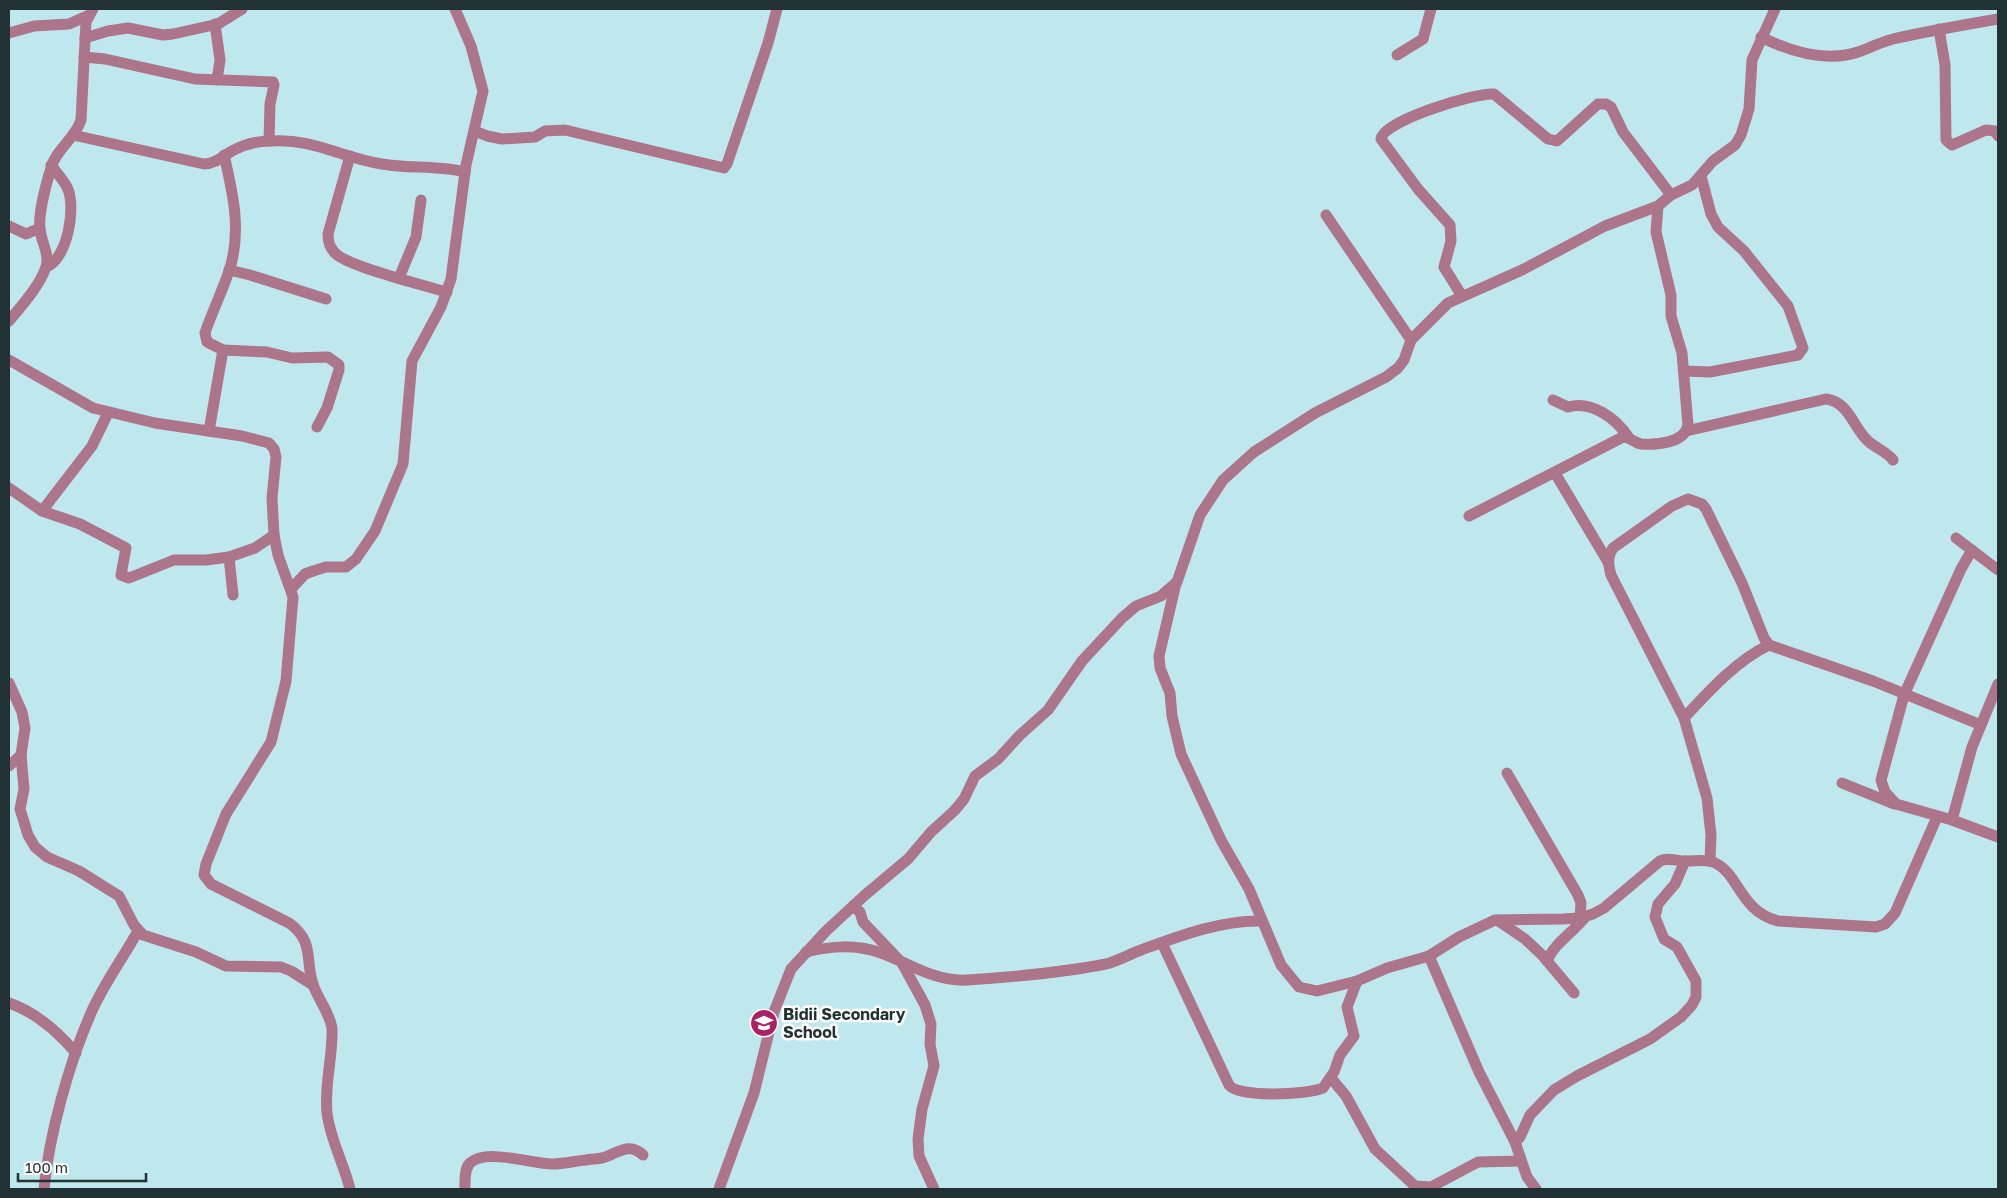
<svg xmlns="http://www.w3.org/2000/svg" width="2007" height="1198" font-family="'Golos Text',sans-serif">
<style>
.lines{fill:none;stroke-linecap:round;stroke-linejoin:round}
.minor{stroke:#ac7589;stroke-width:11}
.labels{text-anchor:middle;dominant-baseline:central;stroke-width:5;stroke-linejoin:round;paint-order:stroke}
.poi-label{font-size:16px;font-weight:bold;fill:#223234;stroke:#fff;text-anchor:start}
</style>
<rect width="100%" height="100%" fill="#bee8ed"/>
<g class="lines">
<g class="minor">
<polyline points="215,24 220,60 217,80"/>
<polyline points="1939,29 1945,65 1946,140 1952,145 1986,130 1995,131 1998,136"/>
<polyline points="9,33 34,26 69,24 87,16"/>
<path d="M1761,37c30,15 67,26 100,14 11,-4 20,-9 32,-12 35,-8 70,-14 105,-20"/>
<polyline points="85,38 108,31 128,28 163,35 173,34 218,24 242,9"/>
<polyline points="1397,55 1423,39 1431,9"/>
<polyline points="84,57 105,59 195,79 273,82 274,85 270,104 269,141"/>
<polyline points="475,131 487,136 502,139 535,137 545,131 565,130 724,168 727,164 768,43 777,9"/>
<path d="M73,135l131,29c12,0 20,-9 30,-14 11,-6 25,-9 37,-9 42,-3 71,17 111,23 27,5 54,1 83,8"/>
<path d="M350,156l-22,78c0,9 2,14 8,20 14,13 90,32 111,38"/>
<polyline points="1326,215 1411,340"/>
<polyline points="9,226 26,234 40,228"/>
<path d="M46,267c21,-7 31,-60 21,-80 -4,-7 -11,-15 -16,-22"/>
<polyline points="229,270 250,275 326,299"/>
<polyline points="399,278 416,237 421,200"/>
<path d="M1462,296l-18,-29 7,-26 -1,-16 -32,-36 -37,-50c1,-18 96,-47 113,-45l54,45 9,2 41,-37h8l5,3 12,25 48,63"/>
<path d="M9,321c13,-16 30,-34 37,-54 4,-13 -5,-25 -6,-38 -2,-17 6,-44 11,-61 5,-19 24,-29 30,-48l5,-98 7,-13"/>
<polyline points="223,350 267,352 292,358 328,357 339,365 339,370 327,408 317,427"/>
<path d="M9,360l84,48 62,15 87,13 27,7 5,6 2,8 -4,41 2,37 4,20 15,42 -7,84 -15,61 -45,72 -20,50 -2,11 7,9 78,39c27,19 15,39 25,64 5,13 17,29 18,42 1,28 -8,56 -5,84 3,26 17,51 23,76"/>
<polyline points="1684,371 1710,372 1798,355 1803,348 1788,306 1744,251 1718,227 1711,214 1701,176"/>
<path d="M1553,400l15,7c23,-7 48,11 61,31"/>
<path d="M209,431l14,-81 -16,-8 -2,-9c7,-21 17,-41 24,-62 13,-38 4,-78 -5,-116"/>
<path d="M1686,431l140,-32c22,3 26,25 40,40 8,9 19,11 27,21"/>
<polyline points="1555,473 1608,562"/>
<polyline points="9,488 42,511 80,524 126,548 121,575 129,578 174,560 206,560 229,557 255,548 274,535"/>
<polyline points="42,511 92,446 108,413"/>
<path d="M1469,516l154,-79c7,0 12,6 18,7 16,1 44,-1 47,-19l-6,-72 -11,-37v-21l-15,-63 2,-26"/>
<polyline points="1956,538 1998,570"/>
<polyline points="1972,550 1961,569 1904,695 1881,780 1885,792 1896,804 1952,820 1998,837"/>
<polyline points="229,557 233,595"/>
<path d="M1176,583l-17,73 1,12 10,25 2,23 9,38 40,86 28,49 32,76 18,22 18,4 40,-10 30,-13 42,-12 30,-19 36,-17 67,-1 18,-1 13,-4 11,-6 56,-47c8,-4 17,0 26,0 10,0 19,-2 27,1 27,11 25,48 65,59l98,6 9,-3 10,-11 42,-96"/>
<polyline points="291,589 305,574 313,571 326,567 346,567 356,559 375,531 403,464 412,361 441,307 451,279 466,165 483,91 471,46 455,9"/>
<polyline points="9,683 22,712 25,728 21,755 24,789 20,809 28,835 35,847 47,857 79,871 119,896 134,925 143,935 196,952 226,966 281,967 291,971 313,985"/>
<path d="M1684,718c25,-27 53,-58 85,-73"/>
<polyline points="9,766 21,755"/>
<polyline points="1507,773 1578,895 1581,903 1580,918"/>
<polyline points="1842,783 1894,804"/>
<polyline points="1952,820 1972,747 1998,684"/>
<path d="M1710,861l1,-26 -4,-37 -23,-80 -73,-143c-3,-11 -4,-18 2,-27l59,-42 16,-7 14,5 4,5 36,74 22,55 5,7 104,36 108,44"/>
<polyline points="853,906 860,912 863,922 902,963 925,1005 931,1024 930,1044 934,1066 922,1109 918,1139 919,1156 934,1189"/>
<polyline points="1497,920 1525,939 1542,955 1574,993"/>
<path d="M1162,943l67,142c10,13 78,10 94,3l11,-16 6,-17 14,-19 -7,-29 10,-26"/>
<path d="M806,952c26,-6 49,-8 75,1 28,10 54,29 86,27 46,-3 93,-7 139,-16 12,-3 24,-10 35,-14 38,-14 80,-30 121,-29"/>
<polyline points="1429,956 1479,1072 1515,1142 1527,1177 1536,1189"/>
<path d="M1547,961c7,-18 27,-29 39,-45"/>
<path d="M9,1003c27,9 49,29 67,50"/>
<polyline points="1331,1078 1346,1096 1375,1149 1415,1186 1431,1187 1478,1162 1521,1161"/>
<polyline points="1515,1142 1520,1137 1530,1115 1554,1090 1577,1076 1650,1039 1681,1017 1692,1005 1696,997 1696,981 1677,947 1664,939 1655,917 1658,904 1675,884 1685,861"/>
<path d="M44,1189c5,-54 25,-126 47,-176 12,-28 32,-55 47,-82"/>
<path d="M465,1189c0,-7 -1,-20 5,-26 16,-15 63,1 82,1 12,0 23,-3 34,-4 5,-1 11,-1 16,-2 15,-4 27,-17 41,-3"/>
<polyline points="719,1189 754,1093 774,1012 791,969 826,931 865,895 908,859 931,832 955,810 964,799 975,776 998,759 1020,735 1048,710 1082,661 1122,618 1136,606 1161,596 1177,582 1200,515 1223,480 1254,452 1315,413 1386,377 1398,368 1404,360 1411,340 1448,303 1524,269 1605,226 1658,206 1671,195 1692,185 1713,161 1735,145 1741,135 1749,109 1752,60 1775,9"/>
</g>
</g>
<defs>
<g id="school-disc" transform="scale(1.4375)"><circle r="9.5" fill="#aa2166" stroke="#fff"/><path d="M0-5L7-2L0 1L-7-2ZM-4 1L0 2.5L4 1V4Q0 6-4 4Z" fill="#fff"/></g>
</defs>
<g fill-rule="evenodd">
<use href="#school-disc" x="764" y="1023"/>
</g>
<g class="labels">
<g class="poi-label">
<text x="783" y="1014">Bidii Secondary<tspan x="783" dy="18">School</tspan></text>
</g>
</g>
<rect width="2007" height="1198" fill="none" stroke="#223234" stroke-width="20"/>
<path d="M18 1173v8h128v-8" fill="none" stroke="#223234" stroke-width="2.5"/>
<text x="25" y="1173" font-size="15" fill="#223234" stroke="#ffffff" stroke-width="4" paint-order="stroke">100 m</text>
</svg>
